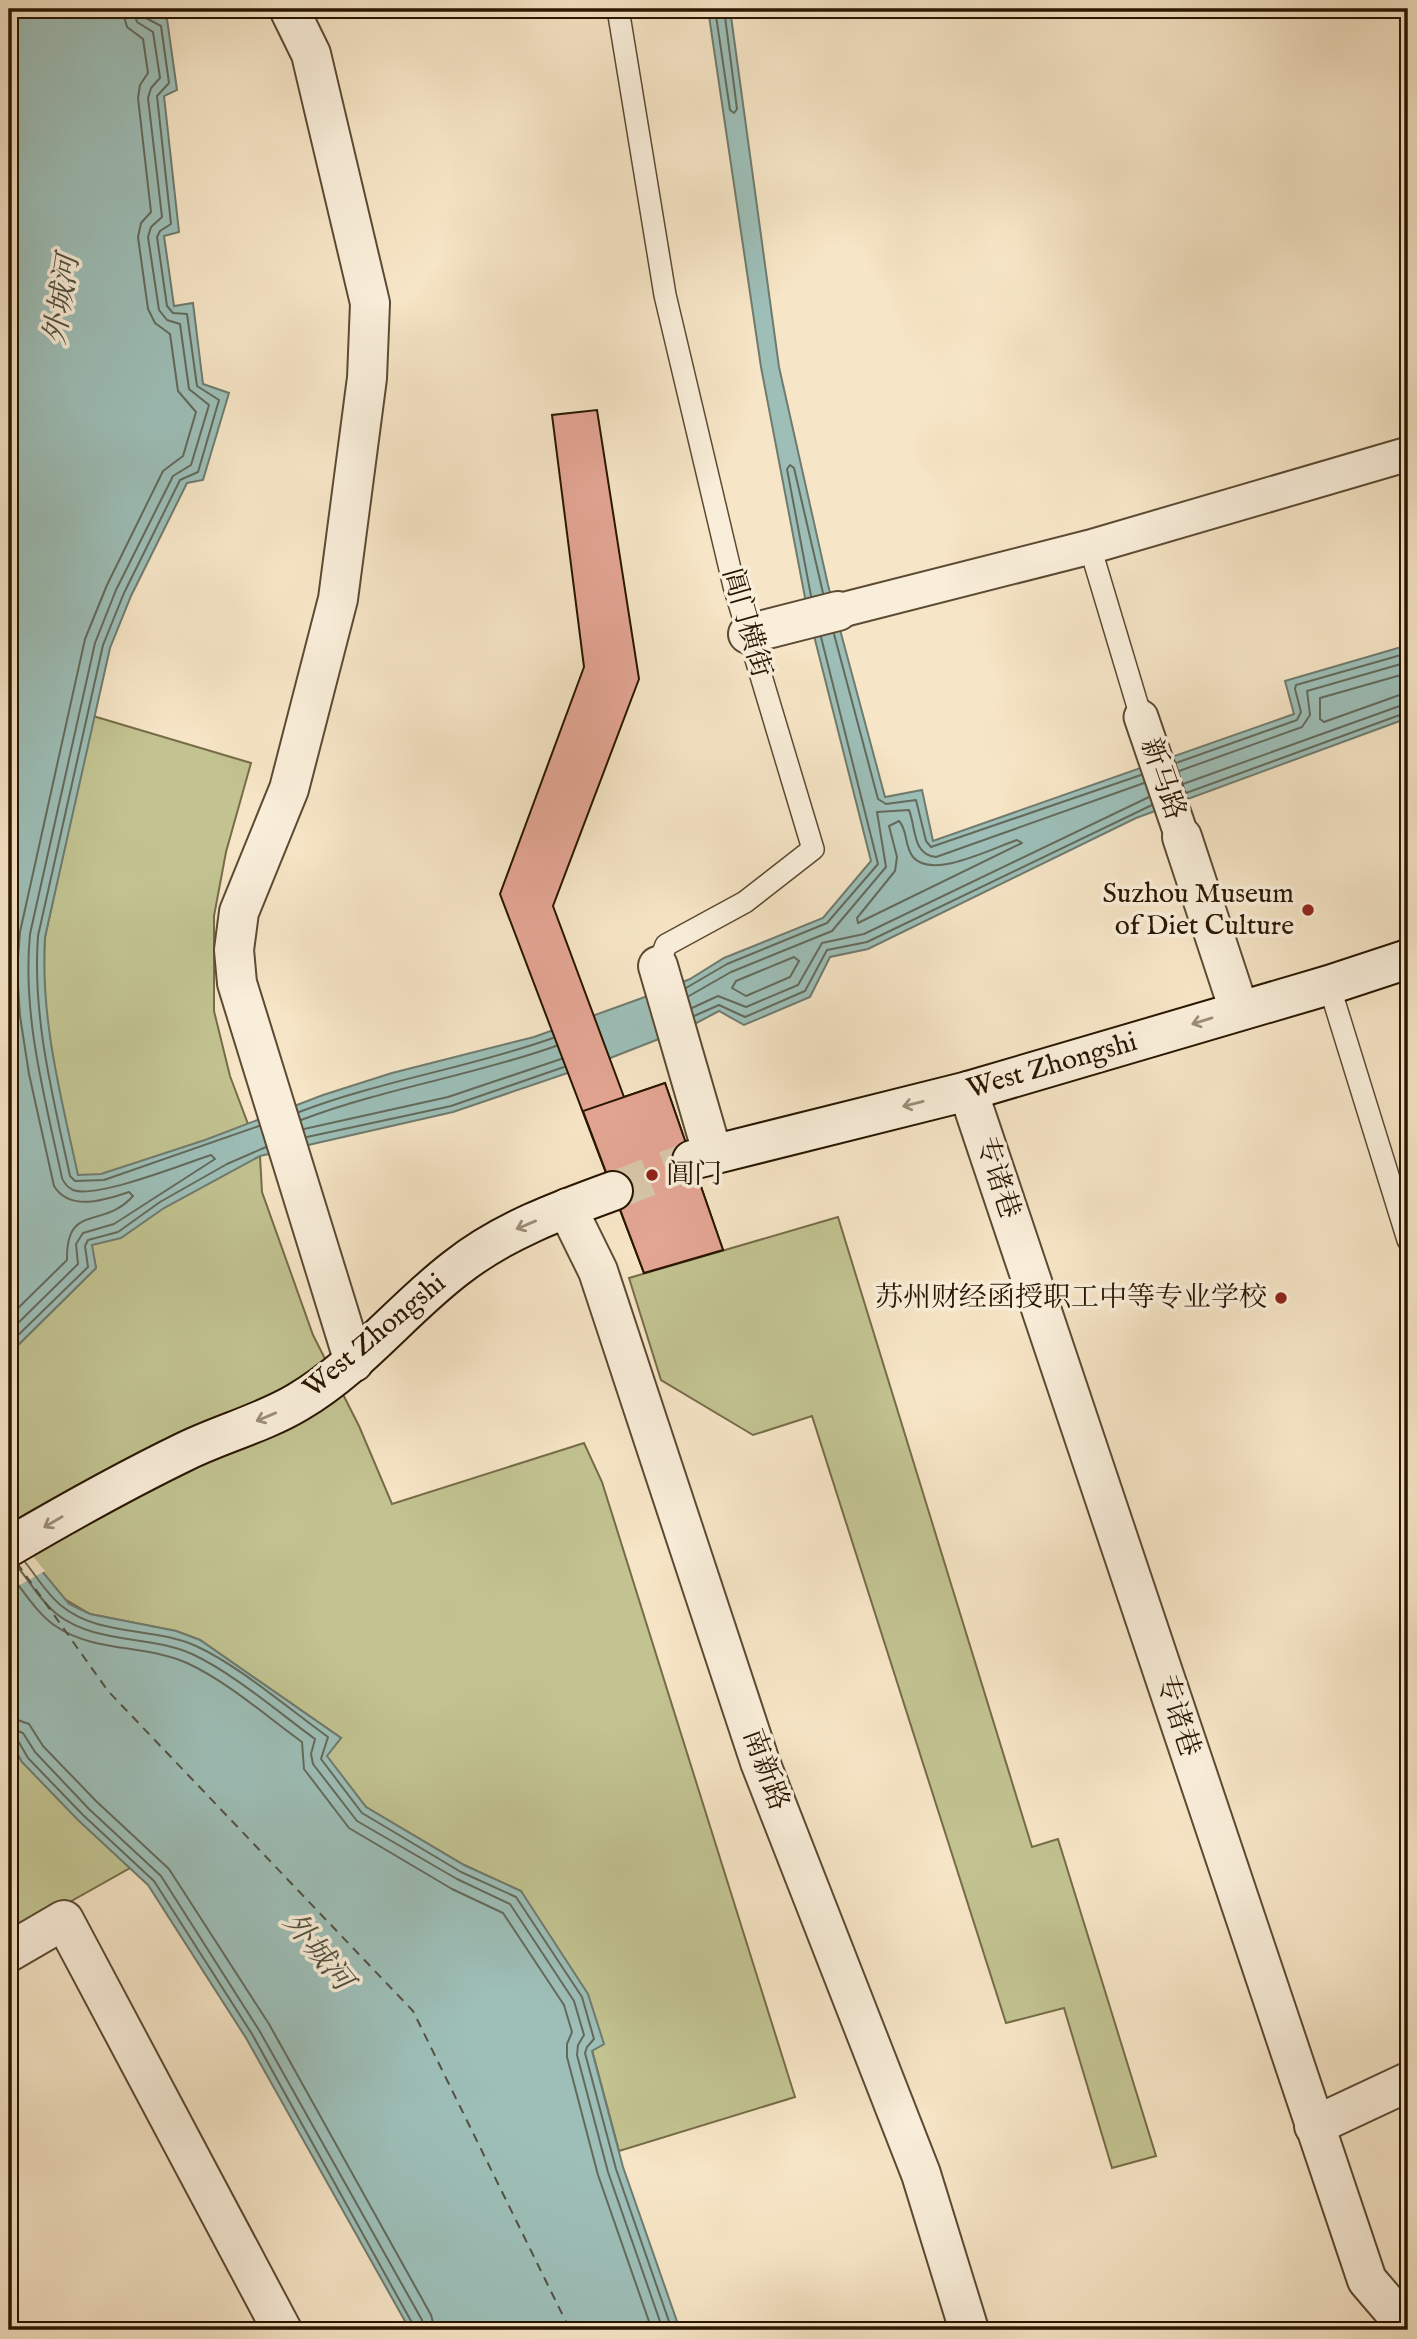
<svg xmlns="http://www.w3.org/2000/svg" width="1417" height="2339" font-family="'IM FELL English','Noto Serif SC',serif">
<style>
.green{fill:#c2c391;stroke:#766c48;stroke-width:2}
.water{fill:#9dbfb8;stroke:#6f7b6e;stroke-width:2}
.pier{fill:#f6e5c6}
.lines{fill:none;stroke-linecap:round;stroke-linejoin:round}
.shore{stroke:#636a5c;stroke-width:2}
.ferry{stroke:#525140;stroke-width:2;stroke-dasharray:9 7;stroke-linecap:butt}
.building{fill:#e3a593;stroke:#291600;stroke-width:2}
.secondary-tunnel{stroke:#d7c6a8;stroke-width:38;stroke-dasharray:38 19;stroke-linecap:butt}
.service-casing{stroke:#5c4a32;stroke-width:24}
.pedestrian-casing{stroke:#5c4a32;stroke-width:37}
.minor-casing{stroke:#5c4a32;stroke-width:42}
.tertiary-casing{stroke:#5c4a32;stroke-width:42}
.secondary-casing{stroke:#291600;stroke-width:42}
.service{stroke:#f9eeda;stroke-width:21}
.pedestrian{stroke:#f9eeda;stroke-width:33}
.minor{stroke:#f9eeda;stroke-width:38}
.tertiary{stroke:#f9eeda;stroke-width:38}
.secondary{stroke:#f9eeda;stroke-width:38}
.oneway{stroke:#9b8d78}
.poi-dot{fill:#8f2418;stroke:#f9eeda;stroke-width:2.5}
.labels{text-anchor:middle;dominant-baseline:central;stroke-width:7;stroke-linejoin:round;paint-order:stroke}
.street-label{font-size:28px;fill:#291600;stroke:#f9eeda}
.poi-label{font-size:28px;fill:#291600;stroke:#f9eeda;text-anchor:end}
.water-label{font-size:30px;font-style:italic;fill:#525140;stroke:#f9eeda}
</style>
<rect width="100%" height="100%" fill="#f6e5c6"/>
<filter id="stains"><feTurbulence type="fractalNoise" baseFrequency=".00286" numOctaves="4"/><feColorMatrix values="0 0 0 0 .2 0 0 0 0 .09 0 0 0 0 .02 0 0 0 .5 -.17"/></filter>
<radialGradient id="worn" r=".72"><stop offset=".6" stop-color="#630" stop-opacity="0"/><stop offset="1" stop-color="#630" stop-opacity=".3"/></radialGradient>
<g class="green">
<path d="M93,716l158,47 -25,89 -12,64v95l16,65 30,80 2,36 51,143 46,91 33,78 192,-61 18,39 193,615 -176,54 -27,-101 -71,-159 -57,-26 -98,-58 -40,-51 15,-18 -141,-98 -24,-9 -86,-17 -27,-16 -54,-67v-177l87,-86c-22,-108 -58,-220 -51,-331z"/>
<polygon points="838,1217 1032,1847 1058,1839 1156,2156 1112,2168 1064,2008 1006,2023 812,1416 753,1435 661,1380 629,1278"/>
<polygon points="9,1738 22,1762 130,1868 9,1936"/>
</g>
<g class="water">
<path d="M9,9h132l26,10 10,71 -13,6 15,136 -15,4 10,70 19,-3 10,81 26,9 -26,87 -16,3 -56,113 -21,52 -65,289c-5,81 16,160 33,238l23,-1 104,-34 118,-45 69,-22 142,-36 122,-44 34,-14 34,-21 99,-40 48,-57 -64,-253 -46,-241 -53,-358h22l49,358 49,218 57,212 37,-7 11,51 361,-127 -9,-33 123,-36v73l-272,100 -268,131 -38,8 -20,40 -66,28 -25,-14 -32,17 -87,34 -147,50 -193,44 -96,52 -43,30 -29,7 4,23 -87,86z"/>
<polygon points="9,1531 69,1604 90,1614 176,1631 200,1640 341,1738 327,1756 366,1807 464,1865 521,1891 588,1994 604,2044 592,2051 623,2167 680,2330 410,2330 246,2038 148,1885 78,1820 22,1762 9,1738"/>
</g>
<polygon class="pier" points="9,1527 45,1571 9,1591"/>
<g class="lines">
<g class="shore">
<path d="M142,9l2,8 17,9 8,57 -12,13 14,128 -11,7 -3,6 10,69 6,7 14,1 10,72 22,14 -21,72 -18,8 -56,113 -21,52 -65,291c-6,81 15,161 32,240l5,5 29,-1 155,-54"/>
<polyline points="715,9 730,110 734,113 737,109 724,9"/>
<polyline points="811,596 787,469 790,465 794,468 823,593"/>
<polyline points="834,634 878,799 886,804 916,800 926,841 931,847 1141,775"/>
<polyline points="1408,673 1320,698 1320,719 1324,722 1408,692"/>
<polyline points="1176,763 1297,720 1301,712 1295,689 1296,685 1408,653"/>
<polyline points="1179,771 1302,727 1310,715 1307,691 1408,662"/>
<polyline points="1183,784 1408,703"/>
<polyline points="1186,793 1408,712"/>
<path d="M899,821c9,9 5,25 14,36 19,23 80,-9 104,-17l5,3 -164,80 -1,-5 38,-47 2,-14 -8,-31z"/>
<polygon points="794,957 799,961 790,977 746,996 732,988 736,981"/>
<polyline points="686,988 727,964 827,923 878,864 821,637"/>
<path d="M689,996l42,-24 101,-41 54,-64 -9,-55 32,-2c7,17 3,45 27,47l208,-74"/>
<polyline points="692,1008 718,996 746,1007 798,985 822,943 864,934 1149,797"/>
<polyline points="694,1016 719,1005 745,1017 805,991 827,950 867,942 1152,805"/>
<path d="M299,1112c84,-32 170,-44 254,-74"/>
<path d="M301,1120c84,-32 171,-44 255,-74"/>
<polyline points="304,1129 448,1097 561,1059"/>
<polyline points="307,1137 451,1106 564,1067"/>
<path d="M9,1317l58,-57c-1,-58 36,-30 66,-64l-4,-4c-24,8 -59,20 -75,-6l-25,-112 -9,-58 -3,-46 3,-38 65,-293 22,-54 56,-114 20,-15 13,-44 -18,-21 -8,-57 -15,-11 -7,-14 -10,-72 3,-14 10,-11 -13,-114 2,-13 8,-12 -5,-34 -16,-12 -5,-18"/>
<path d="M9,1332l69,-68 -2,-20 7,-11 31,-9 101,-65 -4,-4c-27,9 -115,44 -138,35 -6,-3 -9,-7 -11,-12 -17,-80 -40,-162 -32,-244l65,-291 21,-53 57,-114 18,-11 18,-60 -20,-16 -9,-65 -13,-4 -8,-10 -11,-73 3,-10 11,-10 -14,-119 3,-10 9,-10 -7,-46 -16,-10 -4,-13"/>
<polyline points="9,1344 88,1267 85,1246 88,1240 118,1232 160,1202 227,1164 266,1147"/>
<path d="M25,1562c12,15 23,34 38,45 36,29 91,20 133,39 42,19 93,63 132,91l-7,22 41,54 99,59 55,25 66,100 12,42 -7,8 -2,6 31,116 56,161"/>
<path d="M17,1566c13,16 25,37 41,49 38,29 92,20 134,39 41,19 86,58 123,85l-4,15 2,10 44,57 100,58 53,25 64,97 10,34 -6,10 -1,10 31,117 55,158"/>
<path d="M9,1573c14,17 27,39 45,52 39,28 91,19 133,38 41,19 79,53 115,79l2,27 45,59 103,61 51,24 61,92 8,27 -5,12v13l31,118 54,155"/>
<polyline points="9,1717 29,1724 43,1746 96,1801 169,1869 269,2024 431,2315 435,2330"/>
<polyline points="9,1728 23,1733 35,1752 89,1809 161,1876 259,2030 422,2320 424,2330"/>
<polyline points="9,1736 17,1739 28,1758 83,1815 154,1881 252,2034 416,2330"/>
</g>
<polyline class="ferry" points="17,1563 108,1691 413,2011 570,2330"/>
</g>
<g class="building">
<polygon points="597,410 639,679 553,906 624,1097 665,1083 723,1250 644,1273 500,894 584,667 552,415"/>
<polygon points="665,1083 723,1250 644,1273 583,1111"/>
</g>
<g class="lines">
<polyline class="secondary-tunnel" points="613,1191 692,1160"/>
<g class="service-casing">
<g id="service">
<polyline points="618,9 665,295 734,586 813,849 745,902 666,945 658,966"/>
<polyline points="1090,547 1141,717"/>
<polyline points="1329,985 1408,1240"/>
</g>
</g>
<g class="pedestrian-casing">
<g id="pedestrian">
<polyline points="838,611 1090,547 1408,454"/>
<polyline points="1141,717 1182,837"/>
</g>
</g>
<g class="minor-casing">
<g id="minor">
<polyline points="289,9 311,54 370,303 367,378 338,599 289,789 239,912 234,950 237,983 354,1362"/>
<polyline points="748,634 838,611"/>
<polyline points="1182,837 1239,1010"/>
<polyline points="658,966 712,1152"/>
<polyline points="567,1208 598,1271 760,1762 921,2174 969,2330"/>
<polyline points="9,1952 64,1920 282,2330"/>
<polyline points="1314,2126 1408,2082"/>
</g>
</g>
<g class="tertiary-casing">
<polyline id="tertiary" points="968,1091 1367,2280 1408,2328"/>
</g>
<g class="secondary-casing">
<g id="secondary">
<polyline points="692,1160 968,1091 1329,985 1408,959"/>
<path d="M9,1547c58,-34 117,-67 177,-96 37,-18 77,-28 112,-49 61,-36 103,-92 158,-134 47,-37 102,-57 157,-77"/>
</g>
</g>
<use href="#service" class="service"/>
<use href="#pedestrian" class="pedestrian"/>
<use href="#minor" class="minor"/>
<use href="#tertiary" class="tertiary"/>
<use href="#secondary" class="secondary"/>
</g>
<defs><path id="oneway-shaft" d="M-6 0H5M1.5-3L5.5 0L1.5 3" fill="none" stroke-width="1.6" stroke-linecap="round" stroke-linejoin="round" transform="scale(1.75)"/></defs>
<g class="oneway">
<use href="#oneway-shaft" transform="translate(1202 1021) rotate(163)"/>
<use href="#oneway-shaft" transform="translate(913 1104) rotate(166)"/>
<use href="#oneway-shaft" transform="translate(526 1225) rotate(157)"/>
<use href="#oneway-shaft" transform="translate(266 1417) rotate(157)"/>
<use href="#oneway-shaft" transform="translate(53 1522) rotate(150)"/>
</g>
<g class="poi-dot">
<circle cx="1308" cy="910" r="7"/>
<circle cx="652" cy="1175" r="7"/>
<circle cx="1281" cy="1298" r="7"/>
</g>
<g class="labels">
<g class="street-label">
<text transform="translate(746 623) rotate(74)">阊门横街</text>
<text transform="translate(1162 779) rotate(71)">新马路</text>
<text transform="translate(1052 1066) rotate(-16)">West Zhongshi</text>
<text transform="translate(997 1178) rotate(72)">专诸巷</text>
<text transform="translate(375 1336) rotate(-40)">West Zhongshi</text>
<text transform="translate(1177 1716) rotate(72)">专诸巷</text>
<text transform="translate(765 1770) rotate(70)">南新路</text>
</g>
<g class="poi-label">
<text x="1294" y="894">Suzhou Museum<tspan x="1294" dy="32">of Diet Culture</tspan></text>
<text x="666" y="1175" text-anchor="start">阊门</text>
<text x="1267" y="1298">苏州财经函授职工中等专业学校</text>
</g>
<g class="water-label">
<text transform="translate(63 300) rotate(-81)">外城河</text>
<text transform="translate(317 1952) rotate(51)">外城河</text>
</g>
</g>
<rect width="1417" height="2339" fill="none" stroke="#f6e5c6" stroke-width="35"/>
<rect x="10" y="10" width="1396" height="2318" fill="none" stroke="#291600" stroke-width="3.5"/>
<rect x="18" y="18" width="1382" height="2304" fill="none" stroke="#291600" stroke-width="2"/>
<rect width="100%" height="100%" filter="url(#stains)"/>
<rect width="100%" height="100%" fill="url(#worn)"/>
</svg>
